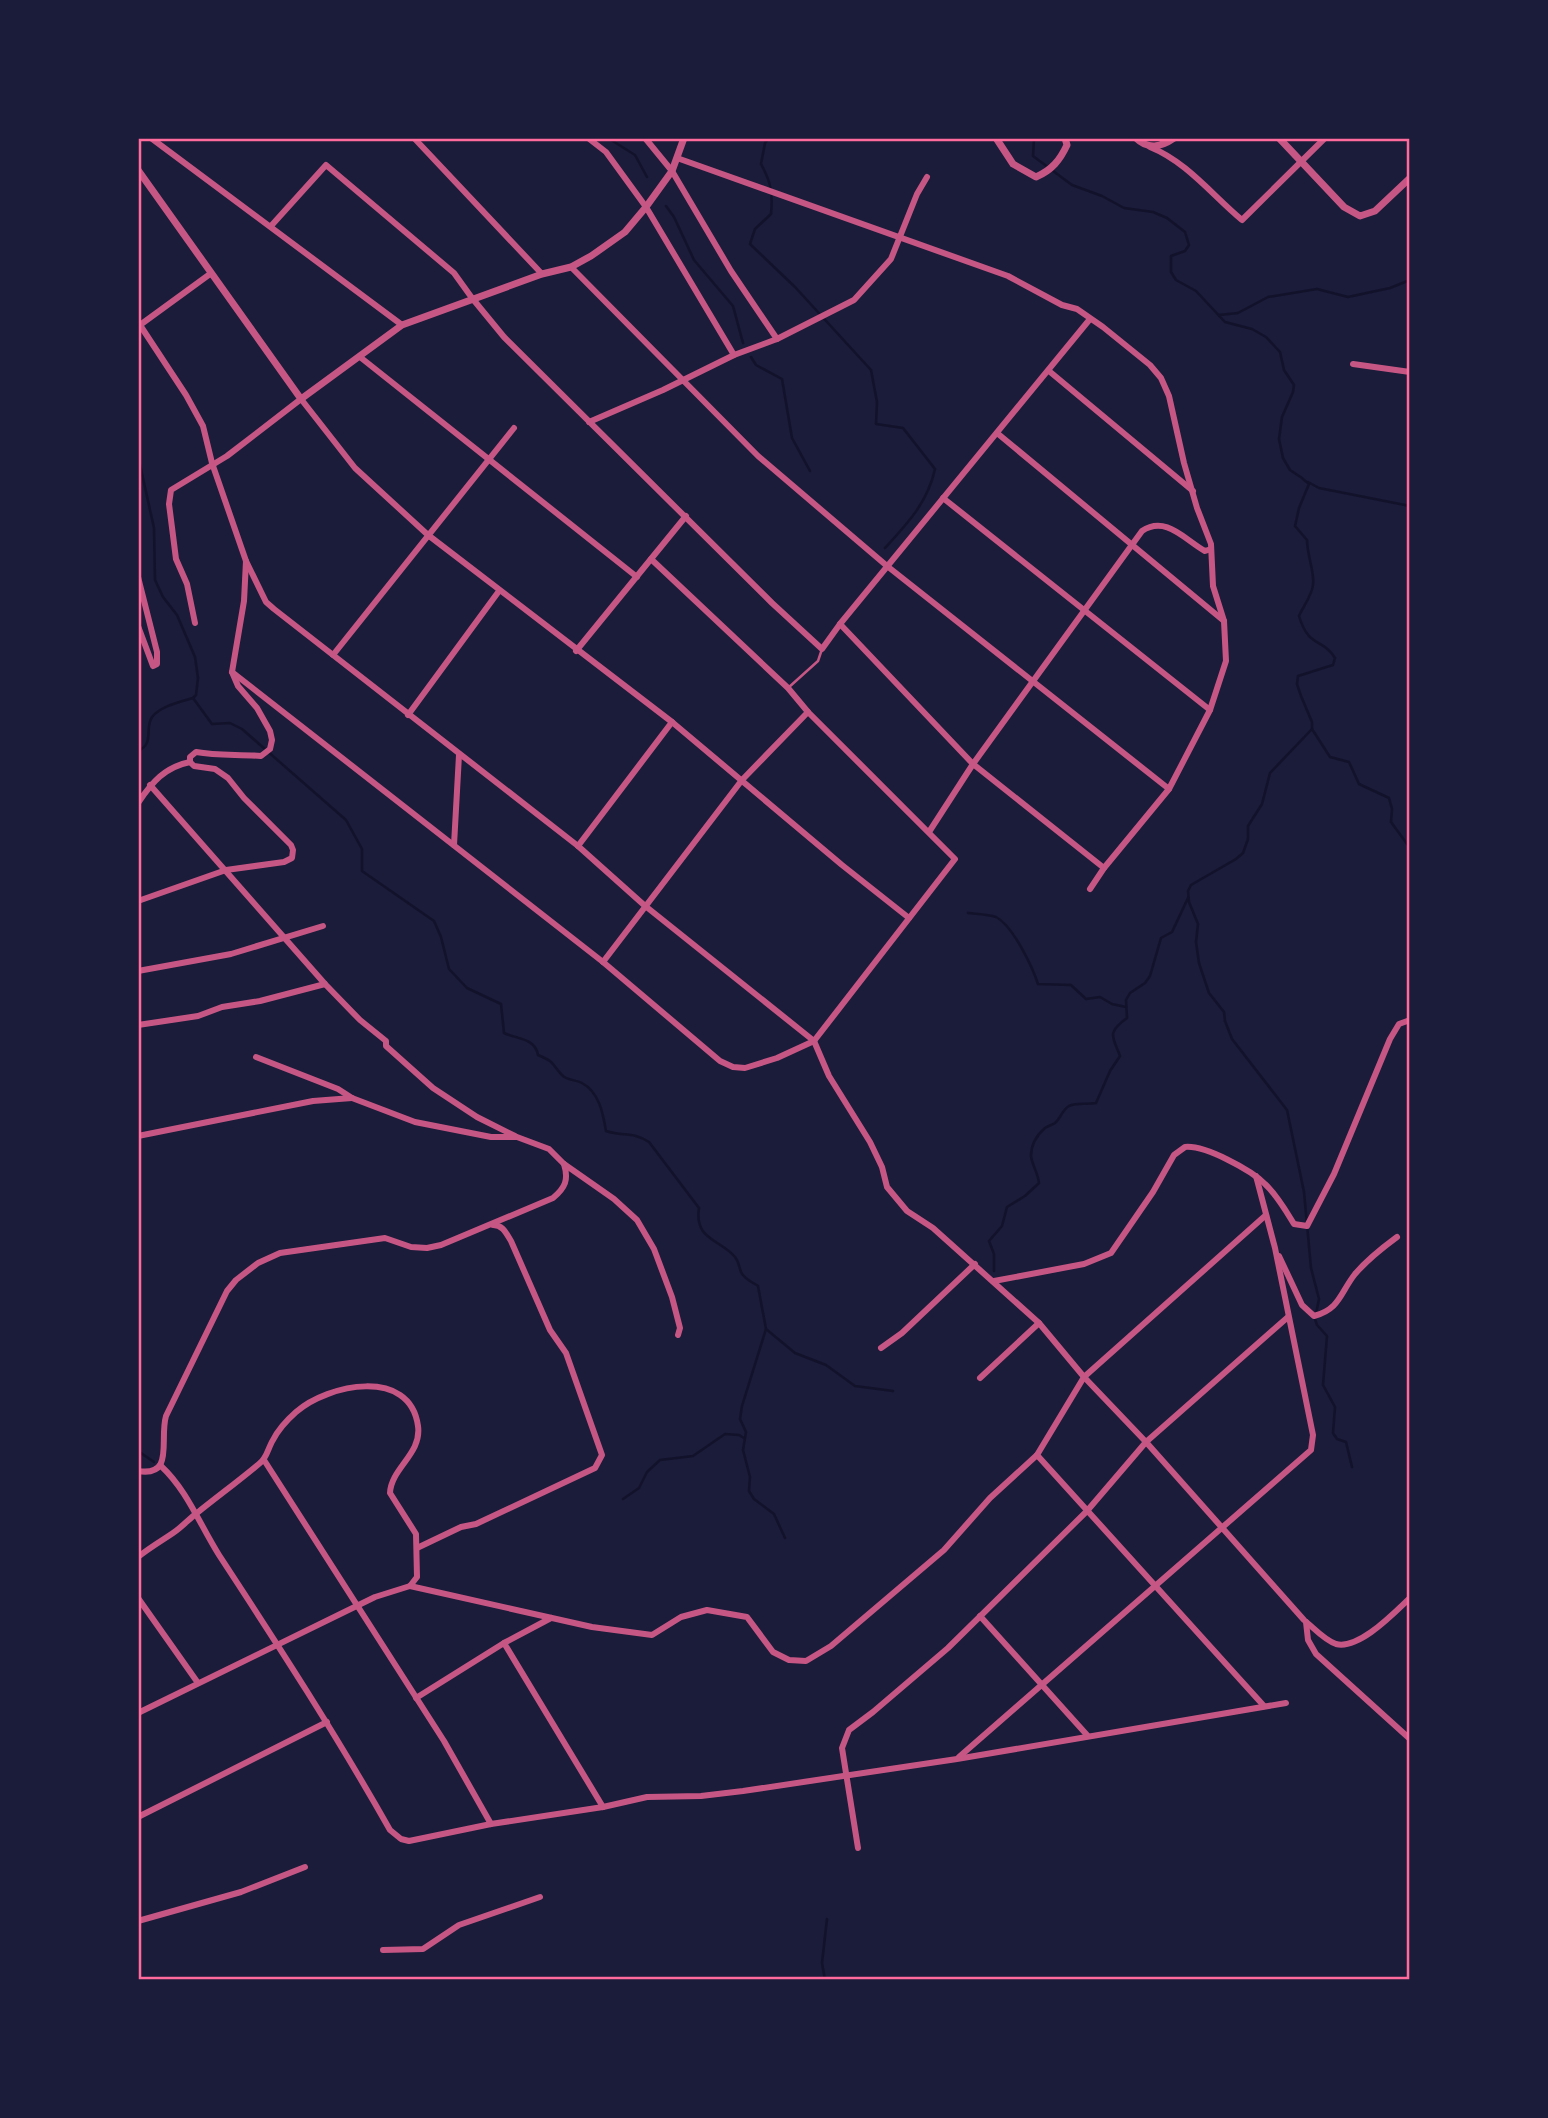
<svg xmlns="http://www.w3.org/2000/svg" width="1548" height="2118" font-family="'Roboto Condensed',sans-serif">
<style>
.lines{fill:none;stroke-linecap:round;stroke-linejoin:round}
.stream{stroke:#12122b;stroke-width:2.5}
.service{stroke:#c65784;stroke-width:2.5}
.minor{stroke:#c65784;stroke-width:6}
.tertiary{stroke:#c65784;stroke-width:7}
.neatline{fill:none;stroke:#ff6b9d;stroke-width:2.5}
</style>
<rect width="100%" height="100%" fill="#1b1b3a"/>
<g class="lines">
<g class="stream">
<polyline points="608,138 635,155 647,177"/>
<path d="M769,138l-4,5 -4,21c10,18 12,29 10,50l-16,15 -5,15 45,43 76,83 6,32 -1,22 27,4 32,41c-7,33 -28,55 -50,79"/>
<polyline points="1034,138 1033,156 1072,185 1102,196 1124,208 1153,212 1167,218 1185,232 1189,245 1185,251 1171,256 1171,272 1176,280 1196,291 1225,322 1252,329 1266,337 1280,352 1284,370 1294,385 1293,392 1282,417 1279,439 1283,458 1290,470 1302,478"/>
<polyline points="666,206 674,217 694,260 733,306 743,343"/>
<polyline points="1219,315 1238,313 1268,297 1317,289 1348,297 1390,288 1410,280"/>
<polyline points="751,357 756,365 782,379 792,438 810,471"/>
<path d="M138,456l16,72 1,52 8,17 14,18 18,42 3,21 -2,17 -3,3 19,26 18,-1 12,6 104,91 16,29v22l72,50 7,16 8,32 18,19 34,16 3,29c13,6 31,5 34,22 19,8 12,8 24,20 5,6 13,4 20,8 17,9 21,30 24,48 18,6 26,0 43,11l50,66c-5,32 21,31 36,49 4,5 4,10 6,15 3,7 11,10 17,14l8,43 -24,77 -2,13 6,13 -3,18 7,27 -1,14 5,8 20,15 11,24"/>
<path d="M1303,479l6,5 -10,24 -4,18 12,14c0,15 8,33 6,45 -1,10 -10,22 -14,31 10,33 23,21 36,42l-2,7 -35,11 -1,8 4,12 11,26v7l-42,44 -8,31 -14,22v13l-5,14 -7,6 -45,26 -3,6 1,11 9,22 -2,18 3,21 10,30 15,19 1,9 7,18 55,71 17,82 7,76 8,31 -4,20 2,6 10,11 -4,49 12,22 -2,26 4,6 9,3 6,25"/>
<polyline points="1308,482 1319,488 1410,506"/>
<polyline points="1312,729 1330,757 1349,762 1359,784 1389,798 1392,809 1391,822 1410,848"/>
<path d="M138,751c17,-8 6,-21 14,-34 9,-11 28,-15 41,-19"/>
<path d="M968,913c9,1 20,1 28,4 17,9 36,49 42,67l33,1 15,14 14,-2 12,7 14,3"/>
<path d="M994,1271v-17l-5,-13 13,-15 5,-19 18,-11 14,-13c-1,-10 -7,-18 -8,-27 0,-11 6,-21 14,-28 3,-2 7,-3 10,-5 6,-5 7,-13 14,-17 9,-4 18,-1 27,-3l14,-32 10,-15c-7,-19 -14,-23 7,-38l-1,-18 4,-7 15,-10 5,-7 11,-38 11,-6 16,-34"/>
<polyline points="766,1329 795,1353 826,1365 855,1386 893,1391"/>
<polyline points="138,1451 154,1462"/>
<polyline points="623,1499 639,1488 647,1472 660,1460 693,1456 725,1434 739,1435 744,1438"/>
<polyline points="825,1980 822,1963 827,1919"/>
</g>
<polyline class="service" points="788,688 818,661 822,649"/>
<g class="minor">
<polyline points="151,138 402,325"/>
<polyline points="414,138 542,274"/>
<polyline points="588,138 606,152 646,207 734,355"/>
<polyline points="645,138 672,171 731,271 777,339"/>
<path d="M1150,147c37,15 62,48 92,73l83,-82"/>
<polyline points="677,158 1008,276 1062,305 1077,309 1103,327 1150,365 1161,378 1169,396 1184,463 1197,508 1211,544 1213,586 1224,621 1226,661 1210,710 1169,789 1104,868 1090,889"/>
<polyline points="271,226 326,165 454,273 472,298 504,337 772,603 822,649 840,624 1090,319"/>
<polyline points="571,267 758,456 887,566 1169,789"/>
<path d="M138,322l48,73 17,31 9,37 34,98 -2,40 -12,71 6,14 19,22 13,23 2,9 -2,9 -9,7c-22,-2 -43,0 -65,-4l-6,5v5l4,4 21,3 13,9 16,20 47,47 2,5 -1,8 -8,4 -58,8 -88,31"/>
<polyline points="140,325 210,274"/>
<polyline points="360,357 637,577"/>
<polyline points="1353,364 1410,372"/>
<polyline points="1049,371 1193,491"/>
<polyline points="589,422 663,390 734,355 777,339 854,300 891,259 917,194 927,177"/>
<polyline points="997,433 1224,621"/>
<polyline points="943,498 1210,710"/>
<path d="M246,561l20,41 8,7 304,237 66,59 170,136 15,35 41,66 12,25 5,20 20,24 26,17 106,95 45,54 62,65 158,178c10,8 20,20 32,24 23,6 58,-31 74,-46"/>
<polyline points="138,577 157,652 157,664 153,666 138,626"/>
<polyline points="195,623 187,584 176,559 169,504 171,490 227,456 301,399 355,468 428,535 672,722 842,865 909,918"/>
<polyline points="840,624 973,764 1104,868"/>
<polyline points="576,651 686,516"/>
<polyline points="333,655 514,428"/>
<polyline points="232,672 603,962 720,1061 733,1067 745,1068 777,1058 814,1041 955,859 808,712 788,688 651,559"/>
<polyline points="408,715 499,591"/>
<polyline points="150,785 325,984 360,1020 386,1041 386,1046 433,1088 477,1117 515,1136"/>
<path d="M138,803c14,-21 27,-36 52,-41"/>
<path d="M929,832l44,-68 169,-233c24,-16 43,9 63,20l6,-2"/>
<polyline points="454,845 459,755"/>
<polyline points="578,846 672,722"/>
<polyline points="603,962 742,780 808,712"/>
<polyline points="138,971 231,954 323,926"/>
<polyline points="138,1025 198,1016 222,1007 260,1001 325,984"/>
<polyline points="256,1057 338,1089 352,1098 415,1122 491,1137 517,1137 549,1149 564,1164 614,1199 637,1220 654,1249 672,1297 680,1328 678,1335"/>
<polyline points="138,1136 313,1101 352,1098"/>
<path d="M1279,1256l23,49 12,11c26,-7 26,-23 41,-42 12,-14 27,-26 42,-37"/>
<path d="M994,1281l90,-17 27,-11 42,-61 21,-37 11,-8c20,-2 66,23 80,37 12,11 21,27 29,40l13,2 27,-52 56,-135 9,-15 11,-4"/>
<polyline points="881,1348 902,1333 975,1264"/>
<polyline points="980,1378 1039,1323"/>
<polyline points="1037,1455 1264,1706"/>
<polyline points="264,1460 444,1741 491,1824"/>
<path d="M161,1466c26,24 39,59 58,89 59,90 118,181 171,275l11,9 8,2 82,-17 112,-17 44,-10 54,-1 42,-5 214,-32 329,-56"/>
<path d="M138,1471c37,6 21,-31 28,-55l61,-125 9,-11 22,-17 22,-10 105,-15 26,9 16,1 14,-3 112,-47c12,-10 16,-18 11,-34"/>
<path d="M417,1548l44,-21 15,-3 119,-56 7,-13 -36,-102 -16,-23 -39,-89c-5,-8 -8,-16 -18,-16"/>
<path d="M138,1557c11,-9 23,-16 35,-24 9,-6 16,-14 24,-20 21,-17 43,-33 63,-50 7,-5 8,-15 13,-23 5,-10 14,-20 23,-28 32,-28 114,-45 122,14 4,28 -27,42 -28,67l26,41 1,43 -7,9 -35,11 -237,116"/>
<polyline points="410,1586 592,1627 652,1635 681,1617 707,1610 747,1617 773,1652 789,1660 806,1661 831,1646 944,1550 990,1498 1037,1455 1084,1377 1266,1215"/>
<polyline points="138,1598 198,1683"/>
<polyline points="980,1616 1087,1735"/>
<polyline points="1306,1622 1308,1640 1316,1654 1410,1739"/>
<polyline points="504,1643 603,1807"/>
<polyline points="416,1698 504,1643 551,1618"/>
<polyline points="959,1757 1311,1450 1313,1435 1275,1248 1256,1176"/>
<polyline points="138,1817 327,1722"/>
<polyline points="858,1848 842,1748 849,1730 873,1712 948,1648 1087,1511 1146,1442 1288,1317"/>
<polyline points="138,1921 241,1892 305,1867"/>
<polyline points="383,1950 423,1949 459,1925 540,1897"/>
</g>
<g class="tertiary">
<path d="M996,138l17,26 23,13c16,-7 24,-17 31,-32l-2,-7"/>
<path d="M1136,138c12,12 25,9 38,0"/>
<polyline points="1279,138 1344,207 1360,216 1375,211 1410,178"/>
<polyline points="138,170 301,399 402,325 542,274 571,267 591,256 625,232 646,207 672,171 684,138"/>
</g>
</g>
<rect width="1548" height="2118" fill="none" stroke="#1b1b3a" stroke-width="280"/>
<rect x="140" y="140" width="1268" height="1838" class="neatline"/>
</svg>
